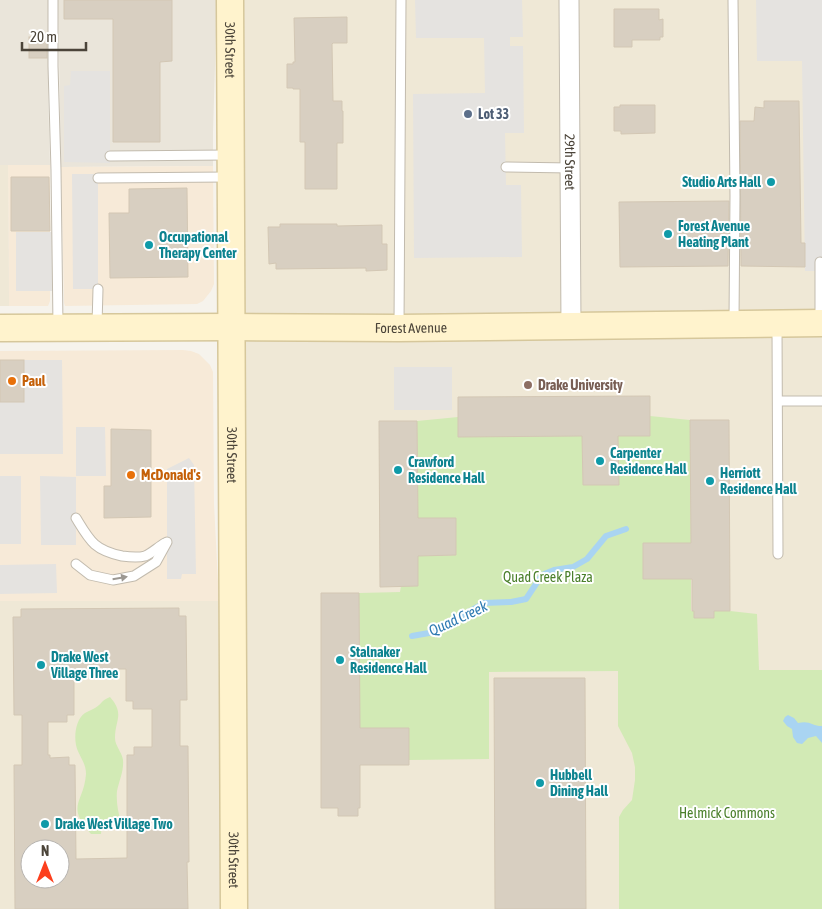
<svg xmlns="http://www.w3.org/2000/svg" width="822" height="909" font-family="'Asap Condensed',sans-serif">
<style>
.residential{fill:#eae5da}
.commercial{fill:#f7ead8}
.education{fill:#efe8d6;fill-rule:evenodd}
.green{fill:#d2eab5}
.parking{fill:#e5e3e0}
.water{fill:#a9d4f2}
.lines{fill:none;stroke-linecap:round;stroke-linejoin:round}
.stream{stroke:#a9d4f2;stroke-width:6}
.building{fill:#d8cfc1;stroke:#d3c7b4;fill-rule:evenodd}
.lane-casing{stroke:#c2bbae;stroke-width:11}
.street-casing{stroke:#c2bbae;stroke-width:21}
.secondary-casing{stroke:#d6c79b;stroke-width:29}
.lane{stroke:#fff;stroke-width:9}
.street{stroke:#fff;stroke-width:19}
.secondary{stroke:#fff3cd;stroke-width:26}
.oneway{fill:#9c9892}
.service-dot{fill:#5c6f8a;stroke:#fff;stroke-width:2}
.culture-dot{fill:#0f9aa8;stroke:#fff;stroke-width:2}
.food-dot{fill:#e8710a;stroke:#fff;stroke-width:2}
.education-dot{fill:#8d6e63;stroke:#fff;stroke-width:2}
.labels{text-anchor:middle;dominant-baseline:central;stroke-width:4;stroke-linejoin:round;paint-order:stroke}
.street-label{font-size:14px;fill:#4b4439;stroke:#fff}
.service-label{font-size:14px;font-weight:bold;fill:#4e5e75;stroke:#fff;text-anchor:start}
.culture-label{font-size:14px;font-weight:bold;fill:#0d838f;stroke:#fff;text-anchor:start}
.food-label{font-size:14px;font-weight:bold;fill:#c56008;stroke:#fff;text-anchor:start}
.education-label{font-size:14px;font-weight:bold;fill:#785e54;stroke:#fff;text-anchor:start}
.park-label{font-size:14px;fill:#4a7f2a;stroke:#fff}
.water-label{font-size:15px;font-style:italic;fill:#2e7ab2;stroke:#fff}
</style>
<rect width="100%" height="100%" fill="#f6f3ec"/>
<g class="residential">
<polygon points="0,0 49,0 48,96 50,165 8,165 9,306 0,306"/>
<polygon points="58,0 217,0 213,132 213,166 61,167"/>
</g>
<g class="commercial">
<polygon points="8,165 50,165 50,301 48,306 9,306"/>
<polygon points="213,166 214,284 211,291 203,301 197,304 65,306 64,303 61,167"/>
<polygon points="183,350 191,351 199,354 210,365 213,372 214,504 219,601 0,601 0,351"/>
</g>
<g class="education">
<path d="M230,0h592v909h-822v-308h237zM30,849h30v30h-30z"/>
<polygon points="0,165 8,165 9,306 0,306"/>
</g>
<g class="green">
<polygon points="650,416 690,420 691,543 643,543 643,579 691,579 691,611 694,611 694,618 713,618 714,611 730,611 757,614 759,670 822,670 822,909 619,909 619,817 623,810 632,800 635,780 635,767 632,753 618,726 618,671 489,672 489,759 409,760 408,728 360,728 359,593 400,592 401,586 418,586 418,556 456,555 456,518 418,518 417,421 458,417 582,436 583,485 619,484 618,436"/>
<path d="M110,697c15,17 5,23 5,41 0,8 7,14 8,22 1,11 -4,21 -6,31 -1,10 1,21 4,31h-19l-1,12h-10c-26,-29 -7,-31 -5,-60 0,-12 -8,-19 -10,-29 -2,-10 0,-26 9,-32 3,-2 7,-3 10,-5 8,-5 5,-7 15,-11z"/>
</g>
<g class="parking">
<polygon points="415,0 522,0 523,37 510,37 510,46 523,46 524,133 505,133 506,185 521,185 522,257 414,258 413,94 485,93 484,38 416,38"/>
<polygon points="756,0 822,0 822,271 805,271 802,61 757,61"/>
<polygon points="71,71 110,71 110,163 64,162 64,86 70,85"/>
<polygon points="72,174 98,174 98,289 73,289"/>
<rect x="16" y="232" width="41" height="59"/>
<polygon points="24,360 62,360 63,454 0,454 0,402 24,401"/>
<rect x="394" y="367" width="58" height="43"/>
<polygon points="76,427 105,427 106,476 76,476"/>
<polygon points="189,458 194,465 196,574 182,574 181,579 167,579 167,469"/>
<rect x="0" y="476" width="21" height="68"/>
<polygon points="40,476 76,477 76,545 41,545"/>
<polygon points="56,564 57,593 0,594 0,565"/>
</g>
<path class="water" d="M788,715l6,3 4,5c12,-3 14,3 24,3v17l-6,-7 -8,2 -6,6 -5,-1 -4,-6 -1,-8 -5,-3 -4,-5 2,-4z"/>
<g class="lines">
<polyline class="stream" points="412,636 429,633 449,623 484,603 511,602 526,599 542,575 554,570 573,567 587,559 606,536 626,529"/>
</g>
<g class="building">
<polygon points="64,0 172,0 172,61 160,62 160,142 113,142 113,19 64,19"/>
<polygon points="614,9 659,9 659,20 663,19 663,37 660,37 660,40 632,40 632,47 614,47"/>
<polygon points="347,17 347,43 333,43 332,44 333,101 342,101 342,111 343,111 343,143 337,143 337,189 305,189 305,142 300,142 300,89 293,89 293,88 287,88 287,64 293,64 293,62 295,62 294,18"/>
<rect x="29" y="37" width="18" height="21"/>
<polygon points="764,101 799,101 801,243 805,243 805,267 741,266 740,121 754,121 755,107 764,108"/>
<polygon points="620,105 655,105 655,133 621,134 621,131 614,131 614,107 620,107"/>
<polygon points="11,177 49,177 50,231 11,231"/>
<polygon points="187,188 188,277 110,278 109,213 129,213 129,189"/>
<polygon points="729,201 728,266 620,267 619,202"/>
<polygon points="280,224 337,224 337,226 382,225 382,244 387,244 387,270 366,271 366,268 276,269 276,263 269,264 268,227 280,227"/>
<rect x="0" y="360" width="24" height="42"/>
<polygon points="650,396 650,436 618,436 619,485 583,485 582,436 458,437 458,397"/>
<polygon points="690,420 729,420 730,611 714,611 714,618 694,618 694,611 692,611 692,579 643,579 643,543 691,543"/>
<polygon points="379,421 417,421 418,518 456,518 456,555 418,556 418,586 380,587"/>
<polygon points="111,429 151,430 151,517 104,518 104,486 111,486"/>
<polygon points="321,593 359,593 360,728 409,728 409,765 360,765 360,808 358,808 358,816 338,816 338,808 321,808"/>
<path d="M179,608v8h7l1,84h-7v46h8l1,116h-2l1,47h-173l-1,-144h8v-50h-8l-1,-98h8v-8zM74,669h52v32h7v8h19v38h-18v8h-7v103l-51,1 -1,-94h-6v-8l-19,1v-3h-2v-33h19v-7h7zM30,849h30v30h-30z"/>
<polygon points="494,678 585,678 586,909 495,909"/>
</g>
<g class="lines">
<g class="lane-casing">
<g id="lane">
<polyline points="53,0 53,66 56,170 58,325"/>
<polyline points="733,0 735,196 734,321"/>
<polyline points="110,156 228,155"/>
<polyline points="506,167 570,168"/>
<polyline points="98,178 228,177"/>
<polyline points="820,320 820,262"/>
<polyline points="97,325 98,289"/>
<polyline points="399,325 401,0"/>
<polyline points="777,327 778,554"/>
<polyline points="778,401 822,401"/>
<path d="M76,518c14,23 18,32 46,38 7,1 16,2 23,0 7,-3 13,-9 20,-13"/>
<polyline points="76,564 90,575 113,580 134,576 156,562 167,542"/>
</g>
</g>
<g class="street-casing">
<g id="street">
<path id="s1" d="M569,0l2,326"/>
</g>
</g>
<g class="secondary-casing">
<g id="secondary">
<path id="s2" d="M230,0l4,909"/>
<path id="s3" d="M0,328l231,-1 168,1 423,-5"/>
</g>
</g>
<use href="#lane" class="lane"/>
<use href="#street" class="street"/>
<use href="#secondary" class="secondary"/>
</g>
<defs><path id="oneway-solid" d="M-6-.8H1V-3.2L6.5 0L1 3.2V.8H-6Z" transform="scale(1.25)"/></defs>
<use class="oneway" href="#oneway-solid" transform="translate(120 578) rotate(-10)"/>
<circle class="service-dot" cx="468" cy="114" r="5"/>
<g class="culture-dot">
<circle cx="771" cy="182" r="5"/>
<circle cx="668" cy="234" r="5"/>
<circle cx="149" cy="245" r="5"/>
<circle cx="600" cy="461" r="5"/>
<circle cx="398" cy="470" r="5"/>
<circle cx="710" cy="481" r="5"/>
<circle cx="340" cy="660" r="5"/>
<circle cx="41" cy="665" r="5"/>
<circle cx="540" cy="783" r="5"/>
<circle cx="45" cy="824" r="5"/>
</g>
<g class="food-dot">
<circle cx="12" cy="381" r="5"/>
<circle cx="131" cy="475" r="5"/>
</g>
<circle class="education-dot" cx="528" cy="385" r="5"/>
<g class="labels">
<g class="street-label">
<text stroke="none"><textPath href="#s2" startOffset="50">30th Street</textPath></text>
<text stroke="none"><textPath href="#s1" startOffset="162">29th Street</textPath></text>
<text stroke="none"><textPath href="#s3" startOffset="411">Forest Avenue</textPath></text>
<text stroke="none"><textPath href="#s2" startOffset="455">30th Street</textPath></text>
<text stroke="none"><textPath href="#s2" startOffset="860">30th Street</textPath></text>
</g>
<g class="service-label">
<text x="478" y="114">Lot 33</text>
</g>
<g class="culture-label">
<text x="761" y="182" text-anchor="end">Studio Arts Hall</text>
<text x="678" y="226">Forest Avenue<tspan x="678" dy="16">Heating Plant</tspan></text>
<text x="159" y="237">Occupational<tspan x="159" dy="16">Therapy Center</tspan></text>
<text x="610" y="453">Carpenter<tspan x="610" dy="16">Residence Hall</tspan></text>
<text x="408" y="462">Crawford<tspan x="408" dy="16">Residence Hall</tspan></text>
<text x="720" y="473">Herriott<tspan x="720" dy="16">Residence Hall</tspan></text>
<text x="350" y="652">Stalnaker<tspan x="350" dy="16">Residence Hall</tspan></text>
<text x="51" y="657">Drake West<tspan x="51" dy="16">Village Three</tspan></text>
<text x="550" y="775">Hubbell<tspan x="550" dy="16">Dining Hall</tspan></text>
<text x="55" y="824">Drake West Village Two</text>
</g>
<g class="food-label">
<text x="22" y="381">Paul</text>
<text x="141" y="475">McDonald's</text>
</g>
<g class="education-label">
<text x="538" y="385">Drake University</text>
</g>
<g class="park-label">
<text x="548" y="577">Quad Creek Plaza</text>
<text x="727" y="813">Helmick Commons</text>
</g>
<g class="water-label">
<text transform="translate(458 618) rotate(-25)">Quad Creek</text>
</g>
</g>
<g transform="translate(45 864)"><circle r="24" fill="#ffffff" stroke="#b7b4b0"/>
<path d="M0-4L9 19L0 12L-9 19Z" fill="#fc3f1d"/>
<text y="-8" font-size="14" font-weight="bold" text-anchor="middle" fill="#4b4439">N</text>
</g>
<path d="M22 42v8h64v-8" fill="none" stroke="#4b4439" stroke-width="2.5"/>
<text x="30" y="42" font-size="15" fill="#4b4439" stroke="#ffffff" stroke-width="4" paint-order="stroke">20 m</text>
</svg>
